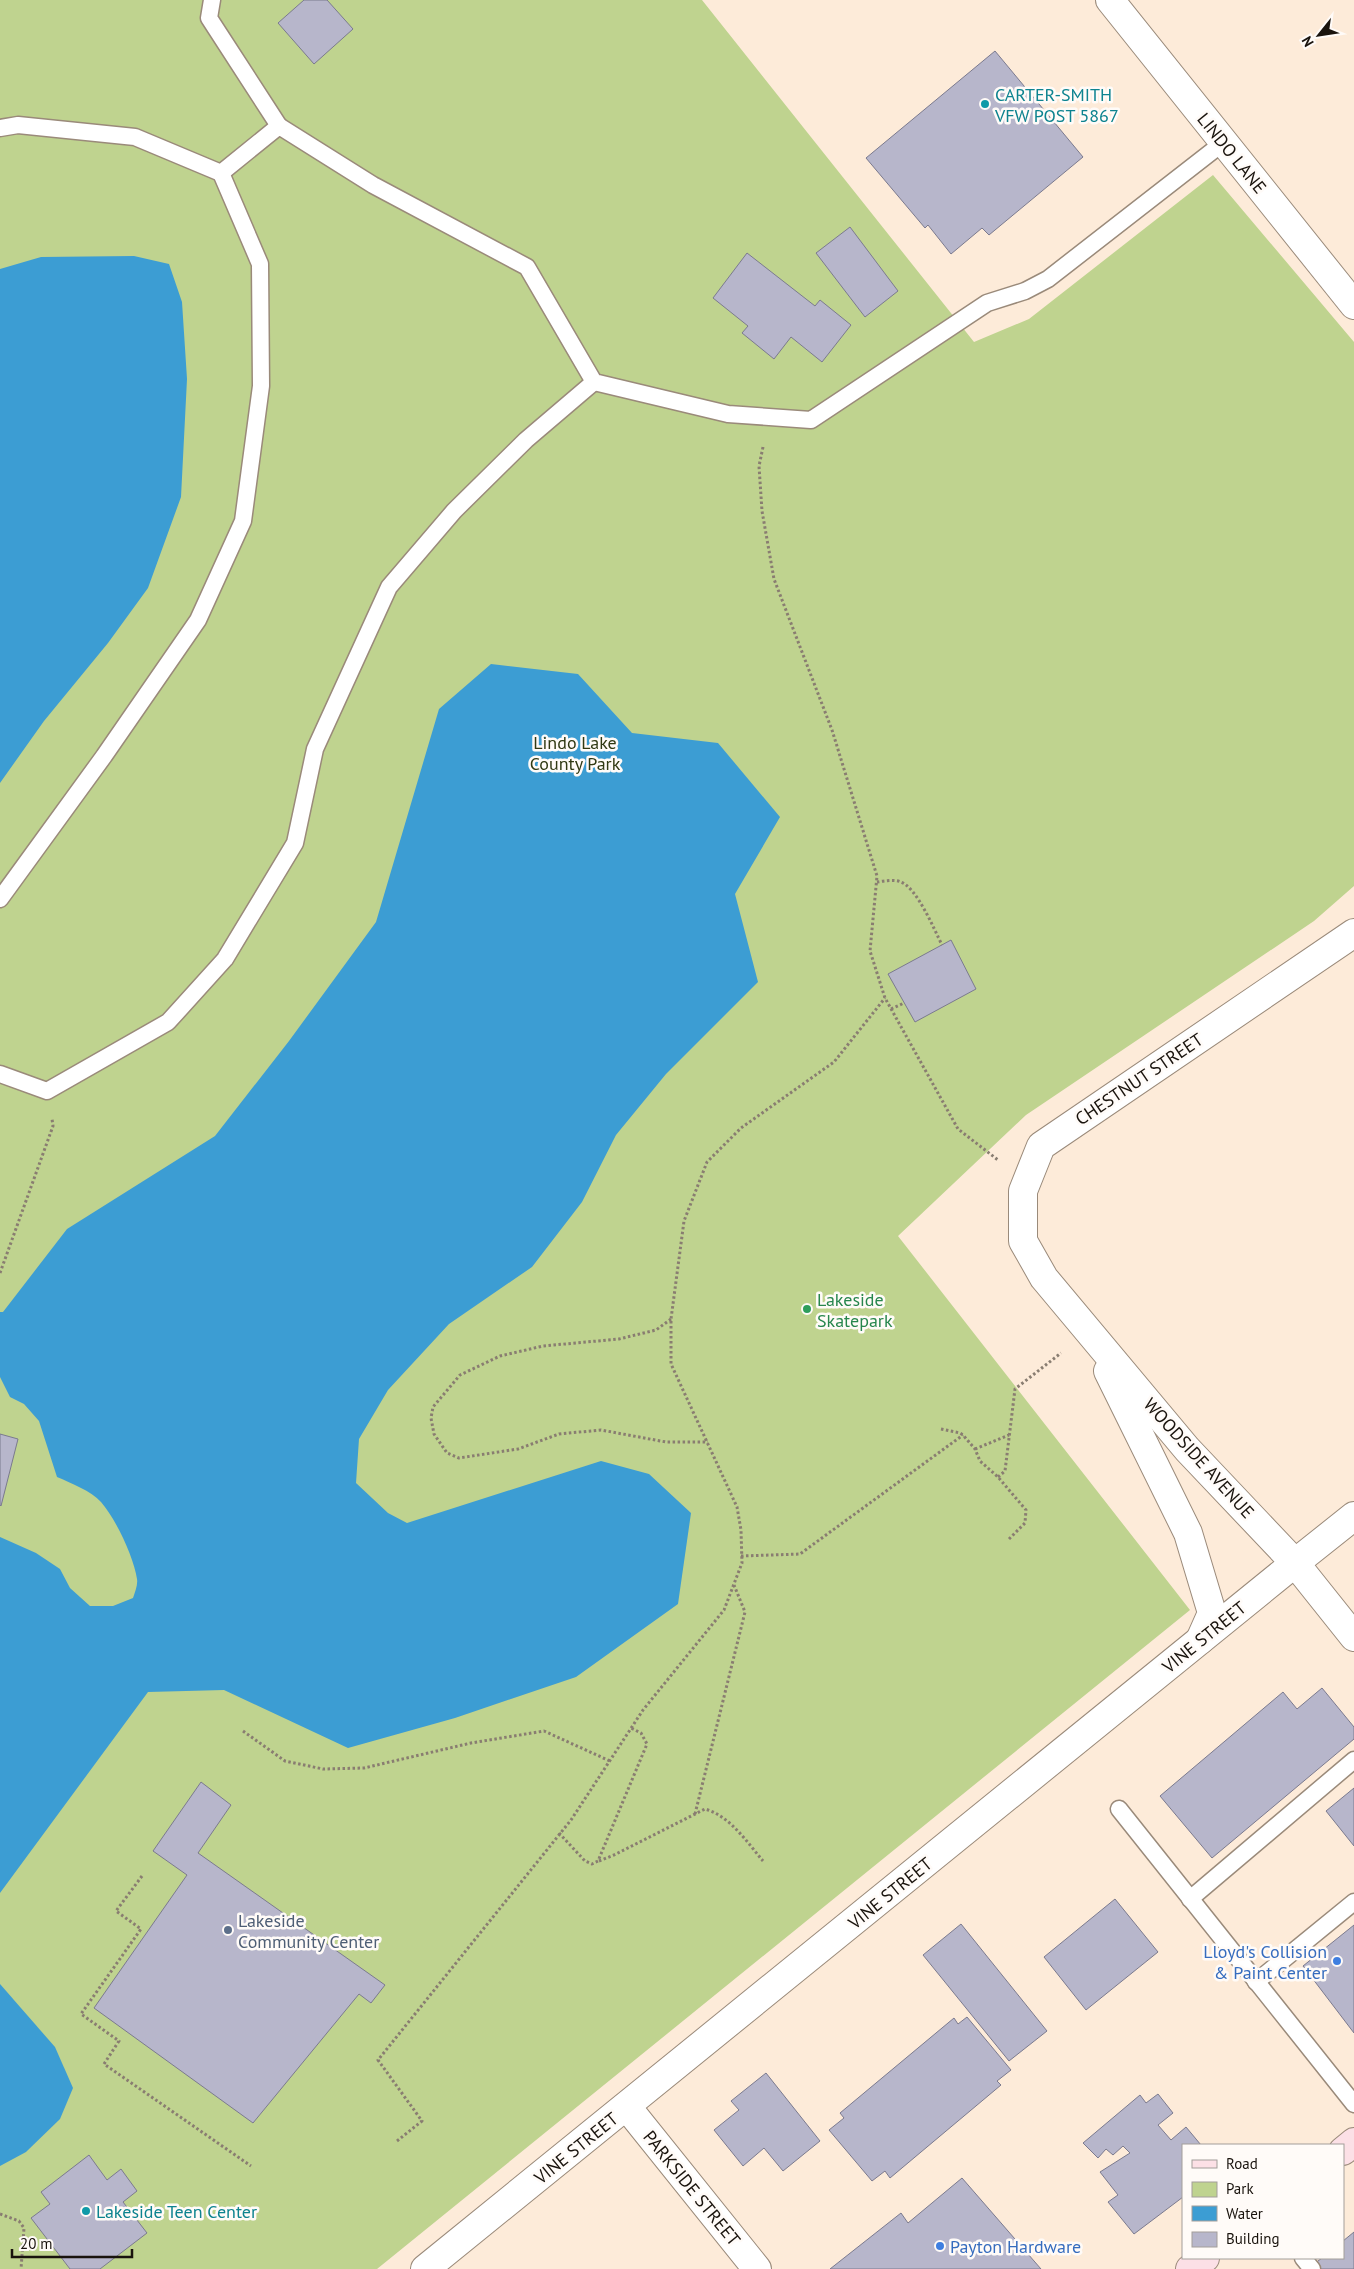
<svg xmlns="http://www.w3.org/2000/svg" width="1354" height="2269" font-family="'PT Sans',sans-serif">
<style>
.green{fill:#bfd38f}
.water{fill:#3c9dd3}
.building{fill:#b7b6cb;stroke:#7b7a8e}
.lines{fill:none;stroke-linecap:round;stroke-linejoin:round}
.service-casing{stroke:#9a8a7a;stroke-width:19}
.minor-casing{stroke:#9a8a7a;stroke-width:30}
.tertiary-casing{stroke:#9a8a7a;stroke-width:30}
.secondary-casing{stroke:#9a8a7a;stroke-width:30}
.path{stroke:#897d71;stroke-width:3;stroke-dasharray:2.5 2.5;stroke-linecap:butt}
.service{stroke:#fff;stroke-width:16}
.minor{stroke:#fff;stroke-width:28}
.tertiary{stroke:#fff;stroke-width:28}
.secondary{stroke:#fce0e6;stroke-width:28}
.culture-dot{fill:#0f9aa8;stroke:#fffbf8;stroke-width:2}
.leisure-dot{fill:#2e9e5b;stroke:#fffbf8;stroke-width:2}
.service-dot{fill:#5c6f8a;stroke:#fffbf8;stroke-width:2}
.shop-dot{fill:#3f7fe0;stroke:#fffbf8;stroke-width:2}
.labels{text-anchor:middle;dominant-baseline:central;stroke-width:5;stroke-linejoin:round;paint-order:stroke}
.culture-label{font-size:18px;fill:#0d838f;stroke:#fffbf8;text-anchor:start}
.street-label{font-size:18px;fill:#19130d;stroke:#fffbf8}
.park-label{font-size:18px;fill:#303913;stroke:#fffbf8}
.leisure-label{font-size:18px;fill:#27864d;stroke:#fffbf8;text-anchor:start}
.service-label{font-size:18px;fill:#4e5e75;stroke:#fffbf8;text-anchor:start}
.shop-label{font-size:18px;fill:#366cbe;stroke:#fffbf8;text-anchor:end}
</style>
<rect width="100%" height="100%" fill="#fdebd9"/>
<polygon class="green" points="0,0 702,0 974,342 1029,319 1213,175 1354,342 1354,886 1314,921 1026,1115 898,1236 1190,1610 377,2269 0,2269"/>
<g class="water">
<polygon points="134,256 169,264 182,302 187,379 181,497 148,588 108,643 44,721 0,783 0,269 41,257"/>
<path d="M491,664l87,10 54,59 86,10 62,74 -45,77 23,88 -92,92 -50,61 -34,67 -50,65 -83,57 -61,66 -29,49 -3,44 32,30 19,10 194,-62 48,13 42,39 -13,91 -102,73 -121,41 -107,30 -124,-58 -76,2 -148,201v-356l36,16 24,16 10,19 20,18h23l20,-8c2,-6 5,-13 4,-19 -3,-21 -21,-60 -36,-77 -10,-11 -30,-19 -44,-25l-18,-56 -15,-17 -14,-7 -10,-20v-65h3l64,-83 148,-93 74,-95 87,-119 63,-213z"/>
<polygon points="0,1984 55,2047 73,2088 60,2119 26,2152 0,2166"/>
</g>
<g class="building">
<polygon points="304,0 327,0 353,29 314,64 278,23"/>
<polygon points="995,51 1083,157 989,235 982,228 951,254 928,225 925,228 866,158"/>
<polygon points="850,227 898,291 865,317 816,253"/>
<polygon points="747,253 815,306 820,300 851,325 822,362 791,337 774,359 742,333 748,326 713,298"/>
<polygon points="951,940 976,989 915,1022 888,974"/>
<polygon points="0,1434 18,1439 1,1506 0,1505"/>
<polygon points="1322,1688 1354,1727 1354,1739 1212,1858 1160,1796 1283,1692 1297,1709"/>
<polygon points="201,1782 231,1805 198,1853 385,1985 371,2003 359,1994 253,2123 94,2008 187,1875 153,1851"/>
<polygon points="1354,1788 1354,1846 1326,1811"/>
<polygon points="1115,1899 1158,1952 1086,2010 1044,1957"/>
<polygon points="961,1924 1047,2031 1009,2061 923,1955"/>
<polygon points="1354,1925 1354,2033 1303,1966"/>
<polygon points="967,2017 1011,2070 997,2081 1001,2085 890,2178 885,2171 872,2181 829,2130 844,2118 840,2113 954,2018 958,2024"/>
<polygon points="766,2073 820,2141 783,2171 764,2148 743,2166 714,2130 739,2110 731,2101"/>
<polygon points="1158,2094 1173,2113 1158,2125 1171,2140 1186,2127 1201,2145 1183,2145 1183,2197 1134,2234 1108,2202 1118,2195 1100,2172 1130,2153 1123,2146 1113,2155 1106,2149 1098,2158 1083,2143 1140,2095 1146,2103"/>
<polygon points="89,2155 107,2180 121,2169 137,2191 123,2202 147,2233 100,2269 70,2269 31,2218 50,2204 41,2192"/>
<polygon points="962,2178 1041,2269 830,2269 901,2213 908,2223"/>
<polygon points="1354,2232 1354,2269 1318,2269 1314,2264 1322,2258 1343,2258 1343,2241"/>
</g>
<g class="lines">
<g class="service-casing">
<g id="service">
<polyline points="212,0 209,18 279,126"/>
<polyline points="0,128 18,125 135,137 221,173 279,126 373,185 527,267 594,382 728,414 811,420 987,303 1025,291 1048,279 1224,142"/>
<polyline points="0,899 104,756 198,620 243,521 261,386 260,264 221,173"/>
<polyline points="0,1074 47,1091 168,1022 225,959 295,843 315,749 389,587 454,511 526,440 594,382"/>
<polyline points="1119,1809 1354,2104"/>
<polyline points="1190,1899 1354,1760"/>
<polyline points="1256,1982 1354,1902"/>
<polyline points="1303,2258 1312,2269"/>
</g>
</g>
<g class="minor-casing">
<polyline id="minor" points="1295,1563 1354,1516"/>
</g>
<g class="tertiary-casing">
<g id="tertiary">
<polyline points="1110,0 1354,305"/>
<polyline points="1354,933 1041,1146 1023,1191 1023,1241 1044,1278 1187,1449 1295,1563 1354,1637"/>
<polyline points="1108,1371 1188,1533 1212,1613 1200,1640"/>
<polyline points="627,2107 757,2269"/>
<polyline points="425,2269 1295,1563"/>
</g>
</g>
<g class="secondary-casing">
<g id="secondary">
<polyline points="1343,2151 1354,2142"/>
<polyline points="1190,2269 1205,2258"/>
</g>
</g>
<g class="path">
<polyline points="763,447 759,466 762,511 774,579 832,730 877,876 870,951 885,998 958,1129 998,1160"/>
<path d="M877,882c7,-1 18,-3 24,0 16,6 33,47 41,63"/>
<polyline points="891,1009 904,1003"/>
<polyline points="0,1273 53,1126 52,1119"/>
<polyline points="671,1319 656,1330 619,1339 543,1346 500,1356 460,1375 433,1407 431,1418 434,1434 447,1453 459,1458 518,1449 559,1434 601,1430 666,1442 708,1442"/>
<polyline points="941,1429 960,1433 963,1435 975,1449 980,1461 998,1477 1026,1510 1025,1523 1008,1540"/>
<polyline points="975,1449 1009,1435"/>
<polyline points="998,1477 1005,1471 1015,1389 1061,1353"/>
<polyline points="741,1556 800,1554 963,1435"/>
<polyline points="243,1731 285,1761 323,1769 364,1768 471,1743 544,1731 610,1761"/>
<polyline points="695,1814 745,1612 734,1585"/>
<polyline points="559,1833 585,1861 592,1864 598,1861 647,1744 641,1733 631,1728"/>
<path d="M599,1861l15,-6 91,-46c25,7 42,33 58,52"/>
<polyline points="142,1876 116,1911 141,1929 81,2014 119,2041 104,2064 251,2166"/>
<polyline points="397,2141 422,2121 378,2060 571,1820 643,1710 724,1610 742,1563 741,1530 737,1507 671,1364 671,1319 684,1221 707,1162 741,1128 834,1062 885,998"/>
<polyline points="0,2214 19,2221 24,2228 21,2269"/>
</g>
<use href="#service" class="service"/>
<use href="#minor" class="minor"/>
<use href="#tertiary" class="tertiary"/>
<use href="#secondary" class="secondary"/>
</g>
<g class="culture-dot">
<circle cx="985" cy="104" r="5"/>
<circle cx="86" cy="2211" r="5"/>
</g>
<circle class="leisure-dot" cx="807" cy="1309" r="5"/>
<circle class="service-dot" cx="228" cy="1930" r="5"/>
<g class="shop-dot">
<circle cx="1337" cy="1961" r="5"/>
<circle cx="940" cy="2246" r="5"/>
</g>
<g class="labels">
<g class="culture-label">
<text x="995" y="94">CARTER-SMITH<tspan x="995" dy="21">VFW POST 5867</tspan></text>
<text x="96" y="2211">Lakeside Teen Center</text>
</g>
<g class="street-label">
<text transform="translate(1232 153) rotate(51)">LINDO LANE</text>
<text transform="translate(1139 1079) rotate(-34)">CHESTNUT STREET</text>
<text transform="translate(1199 1458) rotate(48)">WOODSIDE AVENUE</text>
<text transform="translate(1204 1637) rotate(-39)">VINE STREET</text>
<text transform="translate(890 1893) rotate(-39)">VINE STREET</text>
<text transform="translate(576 2148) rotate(-39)">VINE STREET</text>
<text transform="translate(692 2188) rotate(51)">PARKSIDE STREET</text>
</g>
<g class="park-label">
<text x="575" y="742">Lindo Lake<tspan x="575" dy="21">County Park</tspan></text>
</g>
<g class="leisure-label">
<text x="817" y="1299">Lakeside<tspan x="817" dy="21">Skatepark</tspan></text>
</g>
<g class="service-label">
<text x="238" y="1920">Lakeside<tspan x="238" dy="21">Community Center</tspan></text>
</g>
<g class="shop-label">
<text x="1327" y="1951">Lloyd's Collision<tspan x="1327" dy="21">&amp; Paint Center</tspan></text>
<text x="950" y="2246" text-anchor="start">Payton Hardware</text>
</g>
</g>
<rect x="1182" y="2144" width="162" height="115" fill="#fffbf8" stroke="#a39e9a"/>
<rect x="1192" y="2160" width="25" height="8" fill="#fce0e6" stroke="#a39e9a"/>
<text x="1226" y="2169" font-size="15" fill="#19130d">Road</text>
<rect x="1192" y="2182" width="25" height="15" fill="#bfd38f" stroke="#a39e9a"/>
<text x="1226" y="2194" font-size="15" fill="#19130d">Park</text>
<rect x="1192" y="2206" width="25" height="15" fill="#3c9dd3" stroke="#a39e9a"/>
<text x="1226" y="2219" font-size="15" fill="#19130d">Water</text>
<rect x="1192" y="2232" width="25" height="15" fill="#b7b6cb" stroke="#a39e9a"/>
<text x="1226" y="2244" font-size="15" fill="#19130d">Building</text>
<g transform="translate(1319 35) rotate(240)" stroke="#fffbf8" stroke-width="4" paint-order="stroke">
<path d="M0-4L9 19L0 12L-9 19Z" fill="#19130d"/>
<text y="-8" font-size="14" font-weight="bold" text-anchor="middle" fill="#19130d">N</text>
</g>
<path d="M12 2249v8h120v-8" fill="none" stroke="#19130d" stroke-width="2.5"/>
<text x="20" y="2249" font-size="15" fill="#19130d" stroke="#fffbf8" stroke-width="4" paint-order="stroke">20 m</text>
</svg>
